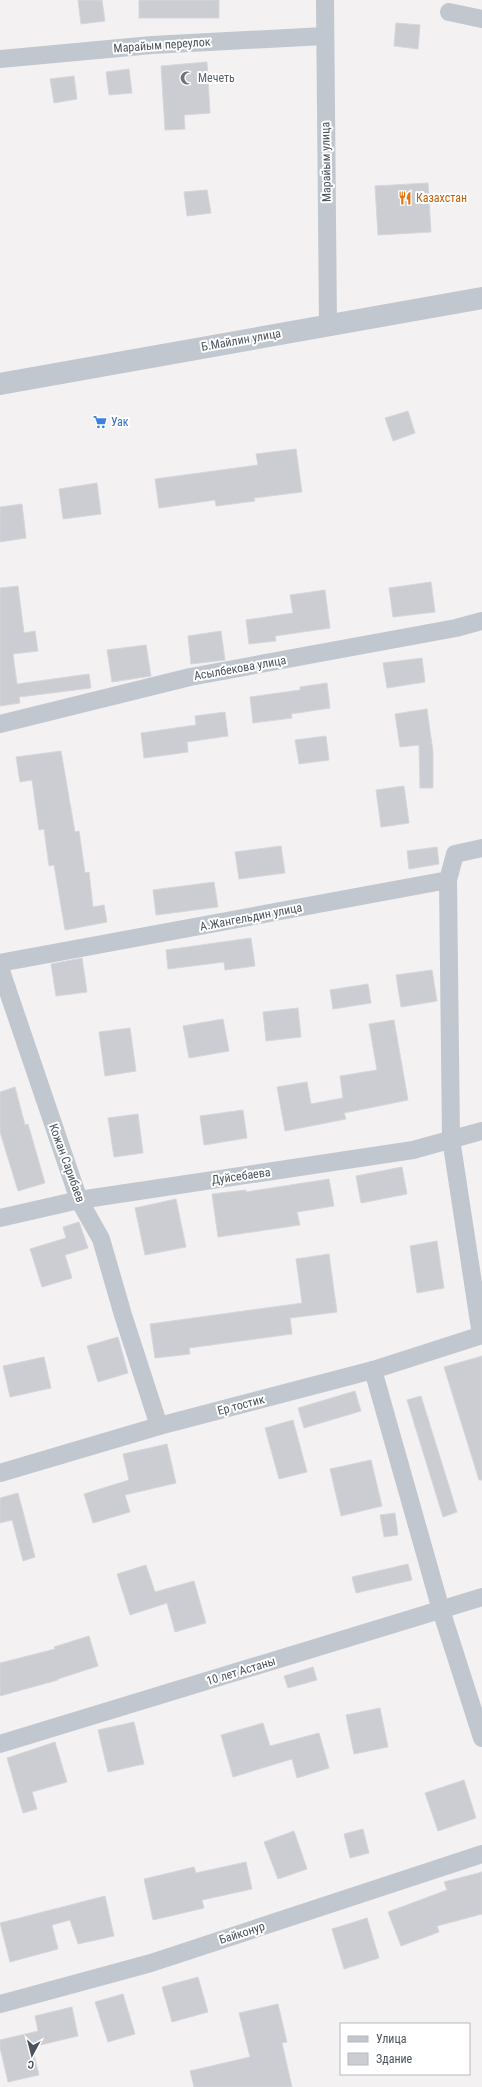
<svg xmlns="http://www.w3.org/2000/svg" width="482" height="2087" font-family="'Roboto Condensed',sans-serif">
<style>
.building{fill:#cbcdd3;stroke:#d6d7db}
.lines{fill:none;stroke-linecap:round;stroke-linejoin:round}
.minor{stroke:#c1c7ce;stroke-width:18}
.tertiary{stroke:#c1c7ce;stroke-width:22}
.labels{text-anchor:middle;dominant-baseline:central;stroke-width:4;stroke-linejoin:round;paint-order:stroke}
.street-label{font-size:12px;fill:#4b535c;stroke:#fff}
.worship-label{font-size:12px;fill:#5b616d;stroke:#fff;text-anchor:start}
.food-label{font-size:12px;fill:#c56008;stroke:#fff;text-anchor:start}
.shop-label{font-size:12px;fill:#366cbe;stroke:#fff;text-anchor:start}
</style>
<rect width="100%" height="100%" fill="#f3f1f1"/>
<g class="building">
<polygon points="78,0 102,0 105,21 81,24"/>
<rect x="139" y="0" width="80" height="18"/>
<polygon points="396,23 420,25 418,49 394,46"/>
<polygon points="207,62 210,113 184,115 185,129 165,130 161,66"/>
<polygon points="129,69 132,93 109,95 106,72"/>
<polygon points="74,76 77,99 54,103 50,79"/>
<polygon points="428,183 431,232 378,235 375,186"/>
<polygon points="207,190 211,213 187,216 184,192"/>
<polygon points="408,411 415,433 393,441 385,418"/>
<polygon points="296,449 302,492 254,498 255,501 216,506 215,500 159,508 155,479 258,465 256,454"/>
<polygon points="97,483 101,514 63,519 59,489"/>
<polygon points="22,504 26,538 0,542 0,507"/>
<polygon points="431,582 435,612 393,617 389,588"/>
<polygon points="18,586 24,633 35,631 38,651 13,654 17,684 89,674 91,688 19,697 20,703 0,706 0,588"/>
<polygon points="325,590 330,628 275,636 276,641 249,644 246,620 293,613 290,595"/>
<polygon points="221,631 225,660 191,664 188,636"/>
<polygon points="146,645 151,676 112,682 107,650"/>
<polygon points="422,658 425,682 387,688 383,663"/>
<polygon points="327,683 330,708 291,714 292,718 253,723 250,697 300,690 300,687"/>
<polygon points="427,709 433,752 433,788 420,788 419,745 400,747 395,714"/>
<polygon points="225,712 228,736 187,742 188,752 144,758 141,733 196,725 195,716"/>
<polygon points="326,736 329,760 299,764 295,740"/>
<polygon points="61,751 75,832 79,831 85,873 89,872 93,907 104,905 107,922 65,930 54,865 49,866 44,829 39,830 32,780 20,782 16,757"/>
<polygon points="404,786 409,823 381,827 376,790"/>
<polygon points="281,846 285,873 239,879 235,852"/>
<polygon points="437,847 439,864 409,869 407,851"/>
<polygon points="214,882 218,907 156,915 153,890"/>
<polygon points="251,938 255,966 225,970 224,962 168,969 166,950"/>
<polygon points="82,958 87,992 56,996 51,964"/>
<polygon points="432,970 437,1001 401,1007 396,975"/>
<polygon points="368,984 371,1003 333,1009 330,990"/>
<polygon points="298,1008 301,1037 266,1041 263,1012"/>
<polygon points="223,1019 229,1051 189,1058 183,1026"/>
<polygon points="394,1020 408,1100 344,1113 346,1119 285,1131 277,1087 307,1082 311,1104 343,1098 340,1076 377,1070 369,1024"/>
<polygon points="130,1028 136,1071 105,1076 99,1032"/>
<polygon points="15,1087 25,1125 28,1124 45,1183 18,1191 0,1132 0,1092"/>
<polygon points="243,1110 247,1138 204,1145 200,1116"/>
<polygon points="138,1114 143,1153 114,1157 108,1118"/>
<polygon points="402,1167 407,1194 361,1203 356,1176"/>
<polygon points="329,1179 334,1206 297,1212 300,1225 218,1237 212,1194 246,1190 246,1192"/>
<polygon points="176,1199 186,1247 145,1255 135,1208"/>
<polygon points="79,1222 88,1248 65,1255 72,1278 42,1287 30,1249 66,1238 63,1227"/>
<polygon points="437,1241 444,1288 417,1293 410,1246"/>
<polygon points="329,1254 337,1312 290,1318 292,1334 189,1348 190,1354 155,1358 150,1324 302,1303 296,1259"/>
<polygon points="118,1337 128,1373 98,1382 87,1346"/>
<polygon points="482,1356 482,1480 479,1480 444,1367"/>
<polygon points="44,1357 51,1388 10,1397 3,1366"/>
<polygon points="355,1391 361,1411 304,1428 298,1408"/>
<polygon points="421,1396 457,1512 443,1517 407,1400"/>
<polygon points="293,1420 307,1472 279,1479 265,1428"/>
<polygon points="167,1444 176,1483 125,1495 130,1512 93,1523 84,1494 129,1480 123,1454"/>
<polygon points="371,1460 382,1506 341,1516 330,1469"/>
<polygon points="18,1493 35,1557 23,1561 12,1520 0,1523 0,1498"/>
<polygon points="395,1513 398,1535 384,1537 380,1515"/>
<polygon points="408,1564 412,1580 356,1593 352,1577"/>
<polygon points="146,1565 155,1592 194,1581 206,1623 175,1632 167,1603 130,1615 117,1574"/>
<polygon points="89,1636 98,1666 58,1679 58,1680 0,1696 0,1663 55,1649 54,1647"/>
<polygon points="313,1667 317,1680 288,1688 284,1676"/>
<polygon points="380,1708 388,1747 354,1754 346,1715"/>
<polygon points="134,1722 144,1764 108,1772 98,1730"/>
<polygon points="263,1723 270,1746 319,1733 329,1768 297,1778 292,1759 233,1777 221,1735"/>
<polygon points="55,1742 67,1782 32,1792 37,1809 23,1813 7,1758"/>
<polygon points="464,1780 476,1818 438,1831 425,1793"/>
<polygon points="363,1829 369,1853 350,1858 344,1834"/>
<polygon points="294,1831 307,1869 278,1879 264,1842"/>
<polygon points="246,1862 252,1889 202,1900 204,1908 153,1920 144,1879 194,1867 196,1873"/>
<polygon points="482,1872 482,1914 437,1926 439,1932 401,1946 388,1912 447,1890 444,1882"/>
<polygon points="105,1896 114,1936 78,1944 70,1920 52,1925 58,1949 10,1962 0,1923"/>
<polygon points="367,1918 379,1958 344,1969 332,1929"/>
<polygon points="198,1977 208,2012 172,2022 162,1987"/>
<polygon points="123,1994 135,2034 108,2042 95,2002"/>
<polygon points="278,2004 287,2042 282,2043 292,2087 194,2087 190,2071 250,2057 239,2013"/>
<polygon points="72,2007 78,2036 32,2047 39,2075 8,2082 0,2048 0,2040 38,2031 35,2016"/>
</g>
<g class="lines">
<g class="minor">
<polyline points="325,0 328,325"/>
<polyline points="449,12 482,19"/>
<polyline points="0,59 152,45 324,36"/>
<polyline points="0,724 190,677 456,628 482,621"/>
<polyline points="448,880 451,1139 481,1335"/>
<polyline points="0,963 448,880 455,854 482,848"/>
<polyline points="0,968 79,1200 101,1239 123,1315 159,1426"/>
<polyline points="0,1218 79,1200 413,1150 482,1131"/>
<polyline points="373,1370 441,1610 482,1738"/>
<polyline points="0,1473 159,1426 373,1370 482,1335"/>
<polyline points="0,1744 482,1597"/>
<polyline points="0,2004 151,1963 482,1854"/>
</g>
<polyline class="tertiary" points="0,384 482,298"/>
</g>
<defs>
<g id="mosque-bare" transform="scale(1.08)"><path d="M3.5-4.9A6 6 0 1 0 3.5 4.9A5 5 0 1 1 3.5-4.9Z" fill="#6b7280" stroke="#fff" stroke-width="2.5" paint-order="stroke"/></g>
<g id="restaurant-bare" transform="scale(1.08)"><path d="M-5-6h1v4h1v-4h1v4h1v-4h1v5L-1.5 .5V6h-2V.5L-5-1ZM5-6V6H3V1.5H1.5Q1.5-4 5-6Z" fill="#e8710a" stroke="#fff" stroke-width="2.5" paint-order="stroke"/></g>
<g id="supermarket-bare" transform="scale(1.08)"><path d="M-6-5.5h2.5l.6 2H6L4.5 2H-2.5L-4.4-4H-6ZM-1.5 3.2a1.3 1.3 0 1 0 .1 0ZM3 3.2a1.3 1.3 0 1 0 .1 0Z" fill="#3f7fe0" stroke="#fff" stroke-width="2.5" paint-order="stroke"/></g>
</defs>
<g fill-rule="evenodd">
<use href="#mosque-bare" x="187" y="78"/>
<use href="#restaurant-bare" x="405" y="198"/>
<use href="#supermarket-bare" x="100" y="422"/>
</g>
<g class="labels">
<g class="street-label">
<text transform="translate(162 45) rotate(-4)">Марайым переулок</text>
<text transform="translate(326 162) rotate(-91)">Марайым улица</text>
<text transform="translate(241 340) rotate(-10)">Б.Майлин улица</text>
<text transform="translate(240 668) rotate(-10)">Асылбекова улица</text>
<text transform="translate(251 917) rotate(-11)">А.Жангельдин улица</text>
<text transform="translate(67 1163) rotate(70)">Кожан Сарибаев</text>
<text transform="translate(241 1176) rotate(-8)">Дуйсебаева</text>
<text transform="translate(241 1405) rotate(-15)">Ер тостик</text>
<text transform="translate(241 1671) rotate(-17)">10 лет Астаны</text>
<text transform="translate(242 1933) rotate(-18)">Байконур</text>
</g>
<g class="worship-label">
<text x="198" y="78">Мечеть</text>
</g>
<g class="food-label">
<text x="416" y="198">Казахстан</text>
</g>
<g class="shop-label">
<text x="111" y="422">Уак</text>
</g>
</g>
<rect x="340" y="2023" width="130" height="52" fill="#ffffff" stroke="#b7babe"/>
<rect x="348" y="2036" width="20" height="6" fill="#c1c7ce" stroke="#b7babe"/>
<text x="376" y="2043" font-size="12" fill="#4b535c">Улица</text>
<rect x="348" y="2053" width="20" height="12" fill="#cbcdd3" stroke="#b7babe"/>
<text x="376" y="2063" font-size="12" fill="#4b535c">Здание</text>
<g transform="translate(32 2055) rotate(187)" stroke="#ffffff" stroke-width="3" paint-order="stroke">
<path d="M0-3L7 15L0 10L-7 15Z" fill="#4b535c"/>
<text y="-6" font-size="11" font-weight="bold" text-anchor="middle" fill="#4b535c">С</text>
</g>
</svg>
